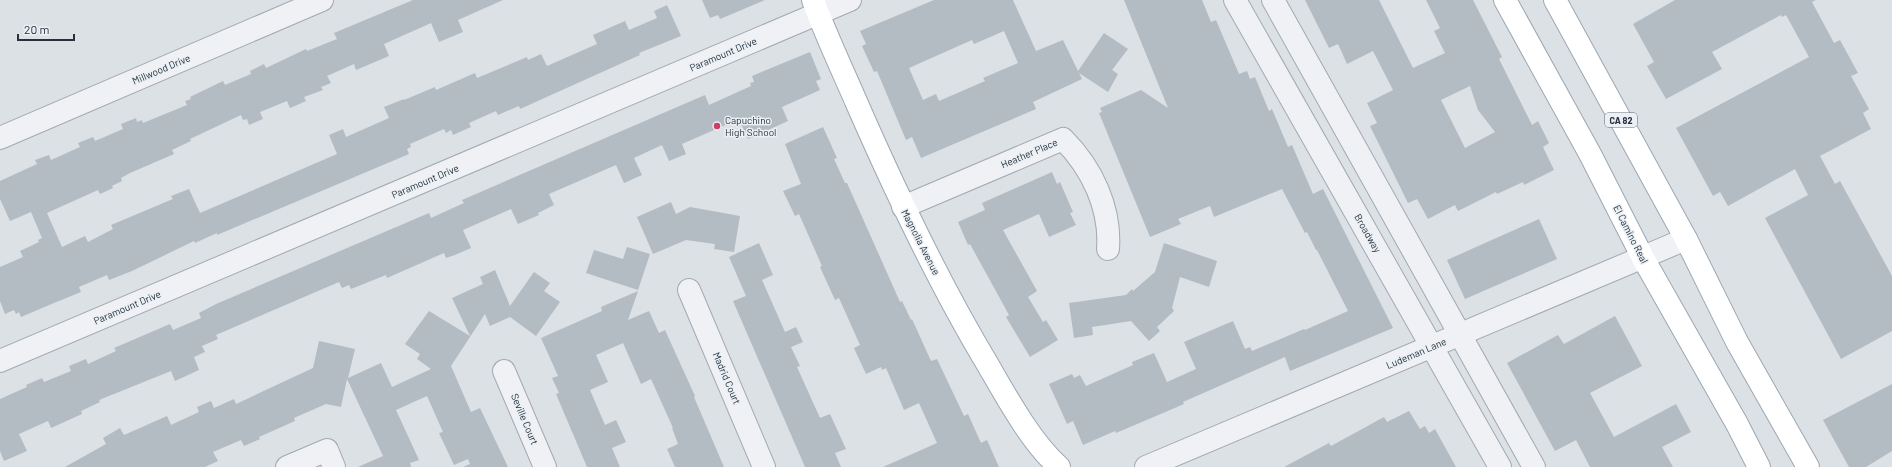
<svg xmlns="http://www.w3.org/2000/svg" width="1892" height="467" font-family="Barlow,sans-serif">
<style>
.building{fill:#b3bbc3;fill-rule:evenodd}
.lines{fill:none;stroke-linecap:round;stroke-linejoin:round}
.minor-casing{stroke:#a2a9b0;stroke-width:24}
.major-casing{stroke:#9ba7b2;stroke-width:24}
.minor{stroke:#eff1f5;stroke-width:22}
.major{stroke:#fff;stroke-width:22}
.poi-dot{fill:#cf3d65;stroke:#ebf0f4;stroke-width:1.5}
.labels{text-anchor:middle;dominant-baseline:central;stroke-width:3;stroke-linejoin:round;paint-order:stroke}
.shield{fill:#ebf0f4;stroke:#616a74;stroke-width:1}
.shield-label{font-size:9px;font-weight:bold;fill:#26313d}
.street-label{font-size:10px;fill:#26313d;stroke:#ebf0f4}
.poi-label{font-size:10px;fill:#26313d;stroke:#ebf0f4;text-anchor:start}
</style>
<rect width="100%" height="100%" fill="#dce1e6"/>
<g class="building">
<polygon points="413,0 503,0 458,20 463,32 439,42 431,23 384,44 389,56 356,70 354,64 327,76 331,83 321,87 323,90 304,97 306,101 290,108 287,101 260,112 263,119 249,125 247,119 243,120 241,115 190,139 191,141 172,150 174,154 130,173 121,178 122,181 112,186 113,188 100,194 98,190 47,213 62,247 85,236 88,242 113,229 111,225 173,199 171,196 189,189 200,213 337,154 329,135 343,129 346,137 389,118 384,107 404,99 404,100 435,87 436,90 475,73 477,78 527,57 528,60 541,54 547,66 597,44 593,35 625,21 629,30 657,18 654,11 667,5 681,36 639,53 640,55 520,109 519,106 498,115 496,111 469,123 471,127 453,135 451,130 446,133 444,129 410,144 411,147 407,149 409,154 217,235 217,233 195,243 194,241 132,271 109,280 107,275 79,287 81,292 54,303 21,317 19,312 16,314 14,310 5,314 0,301 0,267 23,257 20,251 39,242 38,240 42,238 31,212 10,221 0,199 0,181 37,164 35,160 49,155 51,160 80,147 78,143 93,137 95,141 123,129 121,124 136,118 137,122 142,120 143,123 187,105 185,101 191,99 190,97 223,81 225,85 251,74 250,71 264,64 266,68 306,49 307,51 337,39 334,33"/>
<polygon points="702,0 765,0 720,19 718,15 710,18"/>
<path d="M934,0h79l23,51 27,-11 15,31 26,-38 24,16 -16,21 6,4 -10,18 -29,-19 3,6 -49,23 3,7 -115,49 -9,-21 -6,3 -29,-69 -3,1 -12,-26 4,-2 -6,-13zM1004,31l14,32 -35,15 2,3 -46,20 -3,-7 -13,6 -14,-32 63,-28 2,4z"/>
<polygon points="1124,0 1202,0 1211,22 1216,20 1239,74 1247,71 1250,79 1255,77 1269,111 1272,109 1288,147 1292,145 1313,194 1323,189 1393,328 1290,371 1285,357 1183,402 1184,404 1156,416 1116,433 1115,431 1083,445 1073,421 1067,424 1049,384 1072,374 1074,378 1080,375 1086,386 1133,365 1132,362 1154,353 1167,382 1196,369 1184,342 1233,321 1245,349 1250,347 1252,351 1304,329 1305,330 1348,311 1317,250 1316,250 1307,232 1305,233 1282,189 1214,217 1210,206 1178,219 1181,224 1150,237 1099,113 1102,112 1100,108 1141,90 1168,108"/>
<path d="M1305,0h74l34,68 32,-15 -11,-22 6,-3 -14,-28h47l29,57 -3,2 33,66 6,-4 11,22 -6,4 11,23 -30,15 -1,-3 -26,12 -1,-2 -38,19 -3,-6 -27,14 -11,-20 -9,4 -38,-77 7,-3 -10,-20 26,-13 -20,-39 -26,13 -9,-20 -9,4zM1470,86l8,24 17,22 -30,16 -24,-48z"/>
<polygon points="1675,0 1816,0 1812,2 1834,43 1840,40 1858,73 1851,76 1869,109 1863,113 1871,129 1820,156 1835,184 1840,181 1892,276 1892,331 1841,359 1765,218 1808,195 1795,169 1728,206 1720,192 1713,196 1676,128 1809,57 1786,15 1782,17 1781,15 1712,52 1722,69 1666,99 1647,66 1654,62 1633,24"/>
<polygon points="810,52 821,79 816,81 820,90 782,107 788,121 748,139 739,119 682,144 686,154 669,161 662,145 634,158 642,175 624,183 616,165 549,194 554,205 538,213 539,215 518,224 511,209 463,230 471,248 455,255 446,258 444,253 387,278 386,275 351,289 349,285 342,288 339,282 253,319 216,335 218,339 202,346 205,352 194,357 199,370 175,381 171,371 99,400 100,402 81,411 82,414 51,428 48,421 19,434 27,451 4,461 0,451 0,399 27,387 26,385 42,378 44,382 71,371 69,366 86,359 88,364 116,351 114,348 170,324 173,330 201,318 199,313 216,304 429,213 431,218 464,203 462,200 705,95 709,105 751,86 750,83 754,82 752,76"/>
<polygon points="823,127 837,158 834,159 845,183 847,183 900,302 902,301 911,320 912,319 931,361 937,359 964,416 968,414 981,443 987,440 999,467 883,467 937,443 919,403 904,410 886,368 882,370 881,367 866,374 854,348 860,345 839,298 835,300 820,267 822,266 799,214 795,216 783,191 801,184 785,144"/>
<polygon points="1052,172 1057,184 1060,182 1073,212 1070,213 1076,225 1049,237 1039,214 1003,230 1037,291 1028,297 1043,322 1046,320 1058,340 1030,357 1006,317 1009,315 970,244 968,245 958,222 985,210 982,203"/>
<polygon points="671,202 676,214 690,207 740,216 734,252 714,249 715,244 686,240 653,254 637,217"/>
<polygon points="1539,219 1557,259 1465,299 1447,260"/>
<polygon points="759,243 773,275 762,280 785,332 796,327 803,342 791,347 800,366 797,367 820,418 830,414 846,449 835,453 841,467 805,467 733,301 746,296 729,257"/>
<polygon points="1164,243 1217,261 1209,287 1180,277 1172,308 1174,311 1157,327 1160,331 1149,341 1131,321 1092,327 1093,335 1074,338 1069,303 1126,295 1132,289 1133,291 1155,272"/>
<polygon points="627,247 650,254 638,290 586,273 594,250 623,259"/>
<polygon points="495,270 510,306 534,272 550,283 544,291 560,302 536,336 510,317 490,326 485,314 451,366 471,412 480,408 508,467 463,467 470,464 468,459 454,465 439,433 443,432 427,396 396,410 419,460 410,463 411,467 358,467 383,456 347,379 341,407 326,404 294,418 295,421 259,437 260,439 244,446 241,440 213,452 218,461 205,467 65,467 106,444 103,438 120,428 124,435 167,416 171,425 199,412 197,407 211,401 214,408 234,399 236,404 313,368 319,341 355,349 348,378 381,363 392,387 431,369 417,359 420,354 405,344 429,311 470,336 452,298 483,284 480,277"/>
<polygon points="638,291 628,320 649,311 659,333 665,330 695,396 694,397 724,467 675,467 667,449 678,444 672,428 673,428 651,379 641,384 623,343 596,355 608,382 590,390 605,425 616,420 626,442 612,448 620,467 587,467 556,394 559,393 552,378 558,376 541,338 602,311 601,307"/>
<polygon points="1615,316 1642,366 1590,393 1614,437 1676,404 1691,432 1662,447 1673,467 1590,467 1576,440 1555,451 1507,363 1558,335 1564,344"/>
<polygon points="1892,384 1892,451 1866,467 1849,467 1823,420"/>
<polygon points="1409,411 1420,429 1425,426 1429,433 1435,429 1456,467 1284,467 1329,443 1331,446 1384,417 1387,422"/>
</g>
<g class="lines">
<g class="minor-casing">
<g id="minor">
<polyline points="1235,0 1500,467"/>
<polyline points="1273,0 1534,467"/>
<polyline points="0,138 322,0"/>
<path d="M903,207l160,-68c29,29 48,69 45,110"/>
<polyline points="689,290 764,467"/>
<polyline points="0,361 850,0"/>
<polyline points="504,371 545,467"/>
<polyline points="287,467 327,450 334,467"/>
<polyline points="1146,467 1686,239"/>
</g>
</g>
<g class="major-casing">
<g id="major">
<path d="M813,0c13,36 30,71 45,106 39,89 80,176 130,259 19,33 43,77 71,102"/>
<polyline points="1505,0 1590,154 1643,258 1737,424 1759,467"/>
<polyline points="1555,0 1686,239 1737,342 1808,467"/>
</g>
</g>
<use href="#minor" class="minor"/>
<use href="#major" class="major"/>
</g>
<circle class="poi-dot" cx="717" cy="126" r="4"/>
<g class="labels">
<rect class="shield" x="1605" y="113" width="32" height="14" rx="3"/>
<g class="shield-label">
<text x="1621" y="120">CA 82</text>
</g>
<g class="street-label">
<text transform="translate(723 54) rotate(-23)">Paramount Drive</text>
<text transform="translate(161 69) rotate(-23)">Millwood Drive</text>
<text transform="translate(1029 153) rotate(-23)">Heather Place</text>
<text transform="translate(425 181) rotate(-23)">Paramount Drive</text>
<text transform="translate(1368 233) rotate(60)">Broadway</text>
<text transform="translate(1631 234) rotate(63)">El Camino Real</text>
<text transform="translate(921 242) rotate(63)">Magnolia Avenue</text>
<text transform="translate(127 307) rotate(-23)">Paramount Drive</text>
<text transform="translate(1416 353) rotate(-23)">Ludeman Lane</text>
<text transform="translate(727 378) rotate(67)">Madrid Court</text>
<text transform="translate(525 419) rotate(67)">Seville Court</text>
</g>
<g class="poi-label">
<text x="725" y="120">Capuchino<tspan x="725" dy="12">High School</tspan></text>
</g>
</g>
<path d="M18 34v6h56v-6" fill="none" stroke="#26313d" stroke-width="2"/>
<text x="24" y="34" font-size="12" fill="#26313d" stroke="#ebf0f4" stroke-width="3" paint-order="stroke">20 m</text>
</svg>
